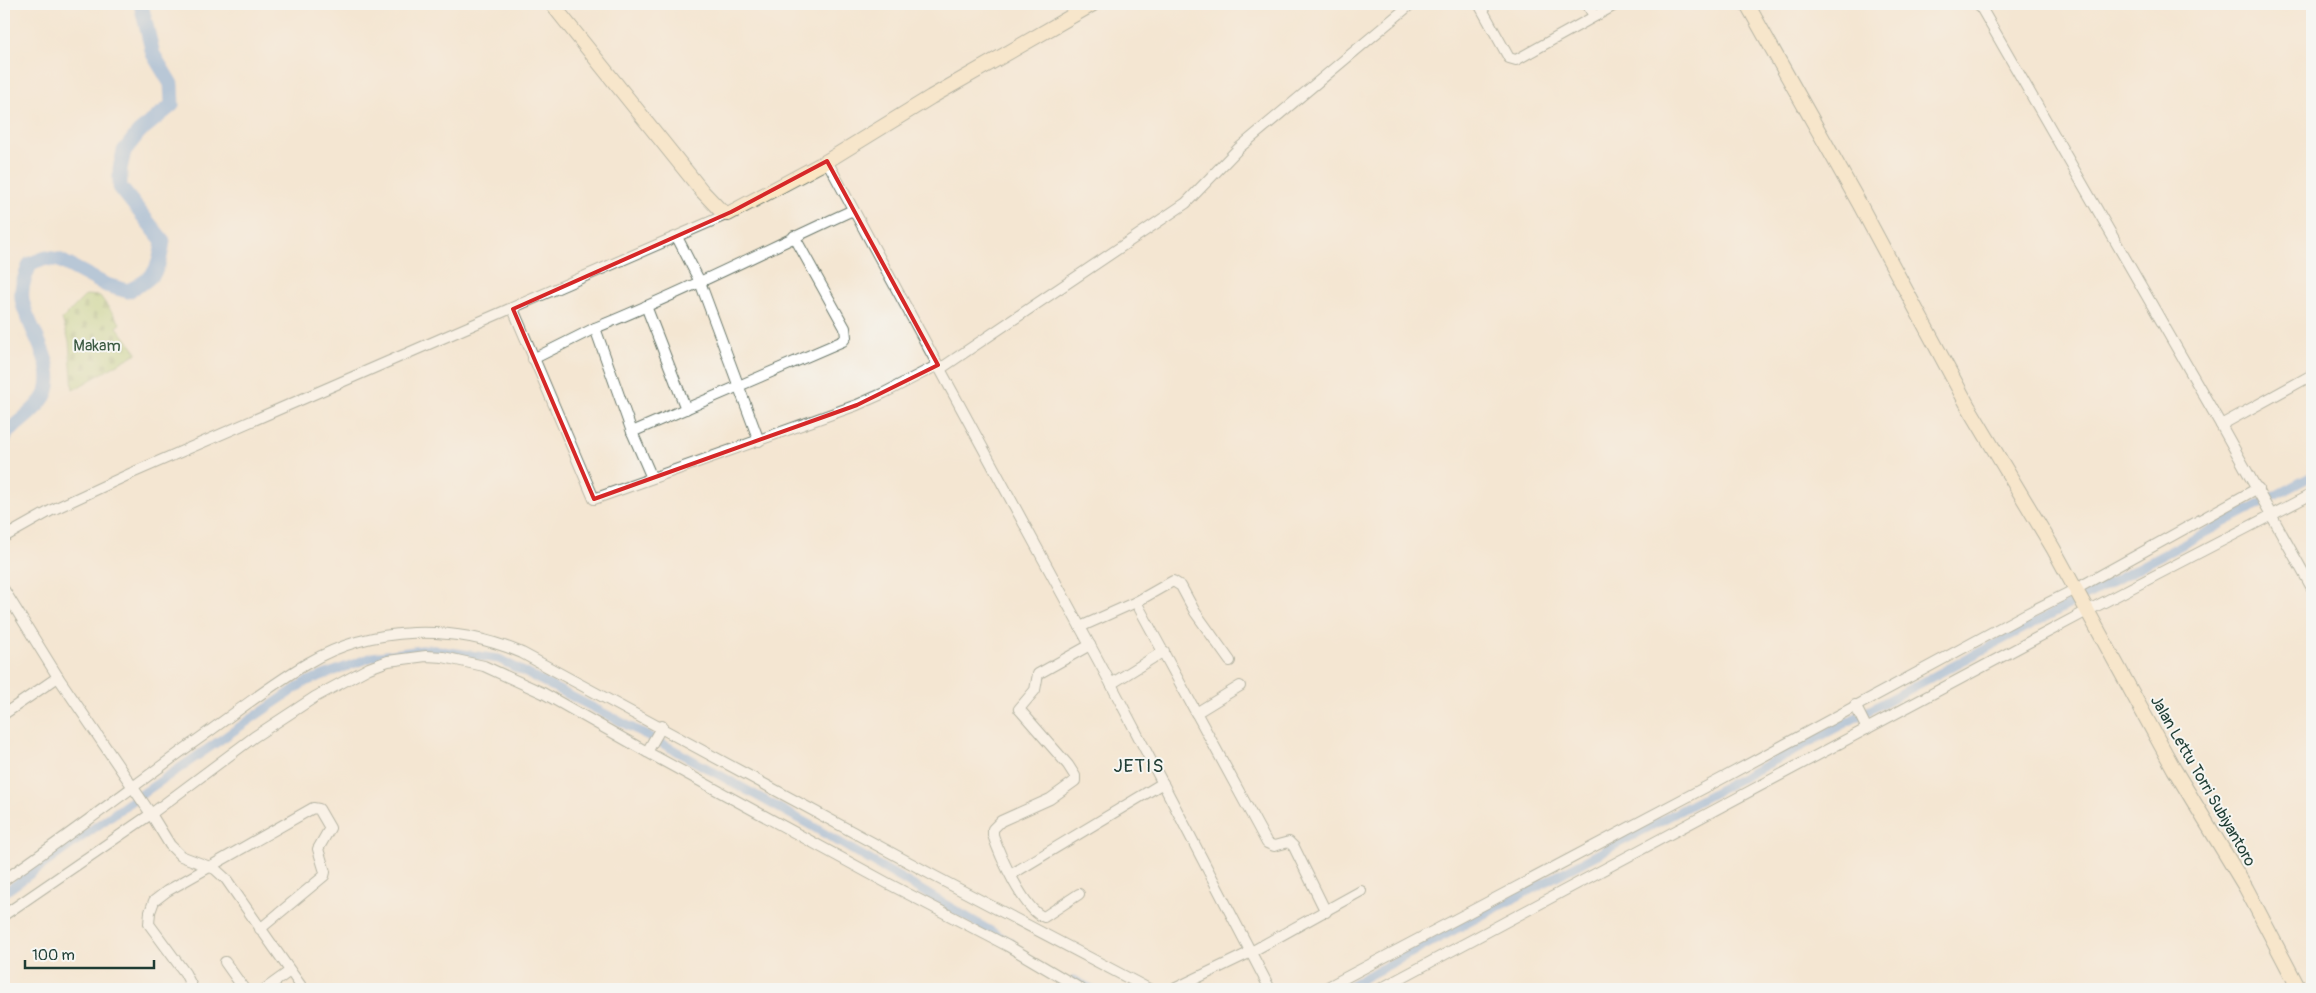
<svg xmlns="http://www.w3.org/2000/svg" width="2316" height="993" font-family="Pangolin,sans-serif">
<style>
.cemetery{fill:url(#cemetery-stones);stroke:#668656}
.lines{fill:none;stroke-linecap:round;stroke-linejoin:round}
.canal{stroke:#70a2db;stroke-width:9}
.river{stroke:#70a2db;stroke-width:15}
.minor-casing{stroke:#6a786b;stroke-width:12}
.secondary-casing{stroke:#6a786b;stroke-width:16}
.minor{stroke:#fff;stroke-width:10}
.secondary{stroke:#fbe6c3;stroke-width:14}
.marked{fill:none;stroke:#d62828;stroke-width:4;stroke-linejoin:round}
.labels{text-anchor:middle;dominant-baseline:central;stroke-width:4;stroke-linejoin:round;paint-order:stroke}
.park-label{font-size:16px;fill:#3b5a42;stroke:#f6f6f2}
.street-label{font-size:16px;fill:#1f3d34;stroke:#f6f6f2}
.quarter-label{font-size:19px;letter-spacing:1px;fill:#1f3d34;stroke:#f6f6f2}
</style>
<defs>
<pattern id="cemetery-stones" width="16" height="16" patternUnits="userSpaceOnUse" patternTransform="scale(1.25)"><rect width="16" height="16" fill="#adcf78"/><path d="M2 7V4a2 2 0 0 1 4 0v3zM10 15v-3a2 2 0 0 1 4 0v3z" fill="#8ca963"/></pattern>
</defs>
<rect width="100%" height="100%" fill="#f6f6f2"/>
<filter id="ink" filterUnits="userSpaceOnUse"><feTurbulence type="fractalNoise" baseFrequency=".02" numOctaves="2"/><feDisplacementMap in="SourceGraphic" scale="10" xChannelSelector="R" yChannelSelector="G"/><feConvolveMatrix kernelMatrix="1 2 1 2 8 2 1 2 1" color-interpolation-filters="sRGB"/></filter>
<filter id="wash" filterUnits="userSpaceOnUse"><feTurbulence type="fractalNoise" baseFrequency=".0096" numOctaves="4" result="noise"/><feDisplacementMap in="SourceGraphic" scale="20" xChannelSelector="R" yChannelSelector="G"/><feGaussianBlur stdDeviation="1.12" result="paint"/><feColorMatrix in="noise" values="0 0 0 0 0 0 0 0 0 0 0 0 0 0 0 0 0 1.4 0 .05"/><feComposite in="paint" operator="in"/></filter>
<g filter="url(#wash)">
<rect width="100%" height="100%" fill="#f4e6d2"/>
<polygon class="cemetery" points="86,295 100,296 120,323 117,327 137,353 73,390 69,341 62,319"/>
<g class="lines">
<g class="canal">
<polyline points="4,893 133,800 305,682 372,657 428,649 499,659 654,739 810,825 1011,943"/>
<polyline points="1074,980 1092,989"/>
<polyline points="1343,989 2312,476"/>
</g>
<path class="river" d="M4,439l3,-7c11,-9 25,-19 34,-31 23,-27 -11,-69 -18,-97 -4,-14 2,-27 7,-40l16,-6 13,2 47,25 22,6c27,-13 31,-20 35,-50l-43,-54v-18l4,-18 15,-19 33,-27 -1,-21 -18,-30 -12,-50"/>
</g>
</g>
<g filter="url(#ink)">
<g class="lines">
<g class="minor-casing">
<g id="minor">
<polyline points="1479,4 1509,58 1516,60 1617,4"/>
<polyline points="1587,4 1594,16"/>
<polyline points="1979,4 2221,425 2312,375"/>
<polyline points="827,161 1111,684 1270,989"/>
<path d="M794,236l51,92 1,9 -3,4 -211,91 -37,-104c88,-35 172,-79 258,-118"/>
<polyline points="677,237 700,282 759,441"/>
<polyline points="646,306 686,409"/>
<polyline points="513,309 594,499 857,405 884,393 938,365"/>
<polyline points="533,359 595,328"/>
<polyline points="940,369 1186,203 1239,148 1411,4"/>
<polyline points="2221,425 2312,588"/>
<polyline points="632,432 652,478"/>
<polyline points="4,537 52,510 132,473 728,214"/>
<polyline points="4,590 58,677 151,814 170,845 181,856 215,869 226,879 303,989"/>
<polyline points="1136,602 1267,843 1274,846 1289,842 1294,847 1326,912"/>
<polyline points="1080,627 1136,602 1173,581 1181,586 1195,612 1230,661"/>
<polyline points="1111,684 1164,651"/>
<polyline points="1855,705 1867,729"/>
<polyline points="1196,713 1240,686"/>
<polyline points="4,714 58,677"/>
<polyline points="647,752 662,726"/>
<polyline points="1012,874 1163,783"/>
<path d="M4,880c63,-43 124,-90 186,-135 39,-27 77,-58 118,-82 64,-38 147,-39 214,-10l414,224 213,112"/>
<path d="M1079,894l-35,23c-19,-5 -45,-63 -51,-82v-6l8,-8 49,-22 25,-18v-5l-7,-11 -49,-56 16,-19 3,-16 52,-29"/>
<polyline points="4,915 151,814 254,737 315,697 369,668 388,661 426,656 443,657 484,666 543,693 647,752 889,884 1008,946 1081,989"/>
<polyline points="225,962 244,989"/>
<polyline points="193,989 185,973 149,924 150,912 154,901 167,891 313,808 319,809 330,828 318,849 325,872 324,876 260,929"/>
<polyline points="265,989 290,971"/>
<polyline points="1174,989 1251,952 1361,891"/>
<polyline points="1324,989 1721,779 2026,614 2076,589 2258,488"/>
<polyline points="1380,989 2087,611 2312,494"/>
</g>
</g>
<g class="secondary-casing">
<g id="secondary">
<polyline points="552,4 702,191 720,210 728,214 827,161 931,97 1093,4"/>
<polyline points="1747,4 1859,203 1968,406 2053,548 2174,769 2246,888 2299,989"/>
</g>
</g>
<use href="#minor" class="minor"/>
<use href="#secondary" class="secondary"/>
</g>
</g>
<path d="M0 0H2316V993H0ZM827,161l111,204 -81,40 -263,94 -81,-190 218,-97z" fill="#f4e6d2" fill-opacity=".55" fill-rule="evenodd"/>
<path class="marked" d="M827,161l111,204 -81,40 -263,94 -81,-190 218,-97z"/>
<g class="labels">
<g class="park-label">
<text x="97" y="346">Makam</text>
</g>
<g class="street-label">
<text transform="translate(2203 781) rotate(60)">Jalan Lettu Torri Subiyantoro</text>
</g>
<g class="quarter-label">
<text x="1139" y="766">JETIS</text>
</g>
</g>
<rect width="2316" height="993" fill="none" stroke="#f6f6f2" stroke-width="20"/>
<path d="M25 960v8h129v-8" fill="none" stroke="#1f3d34" stroke-width="2.5"/>
<text x="32" y="960" font-size="15" fill="#1f3d34" stroke="#f6f6f2" stroke-width="4" paint-order="stroke">100 m</text>
</svg>
